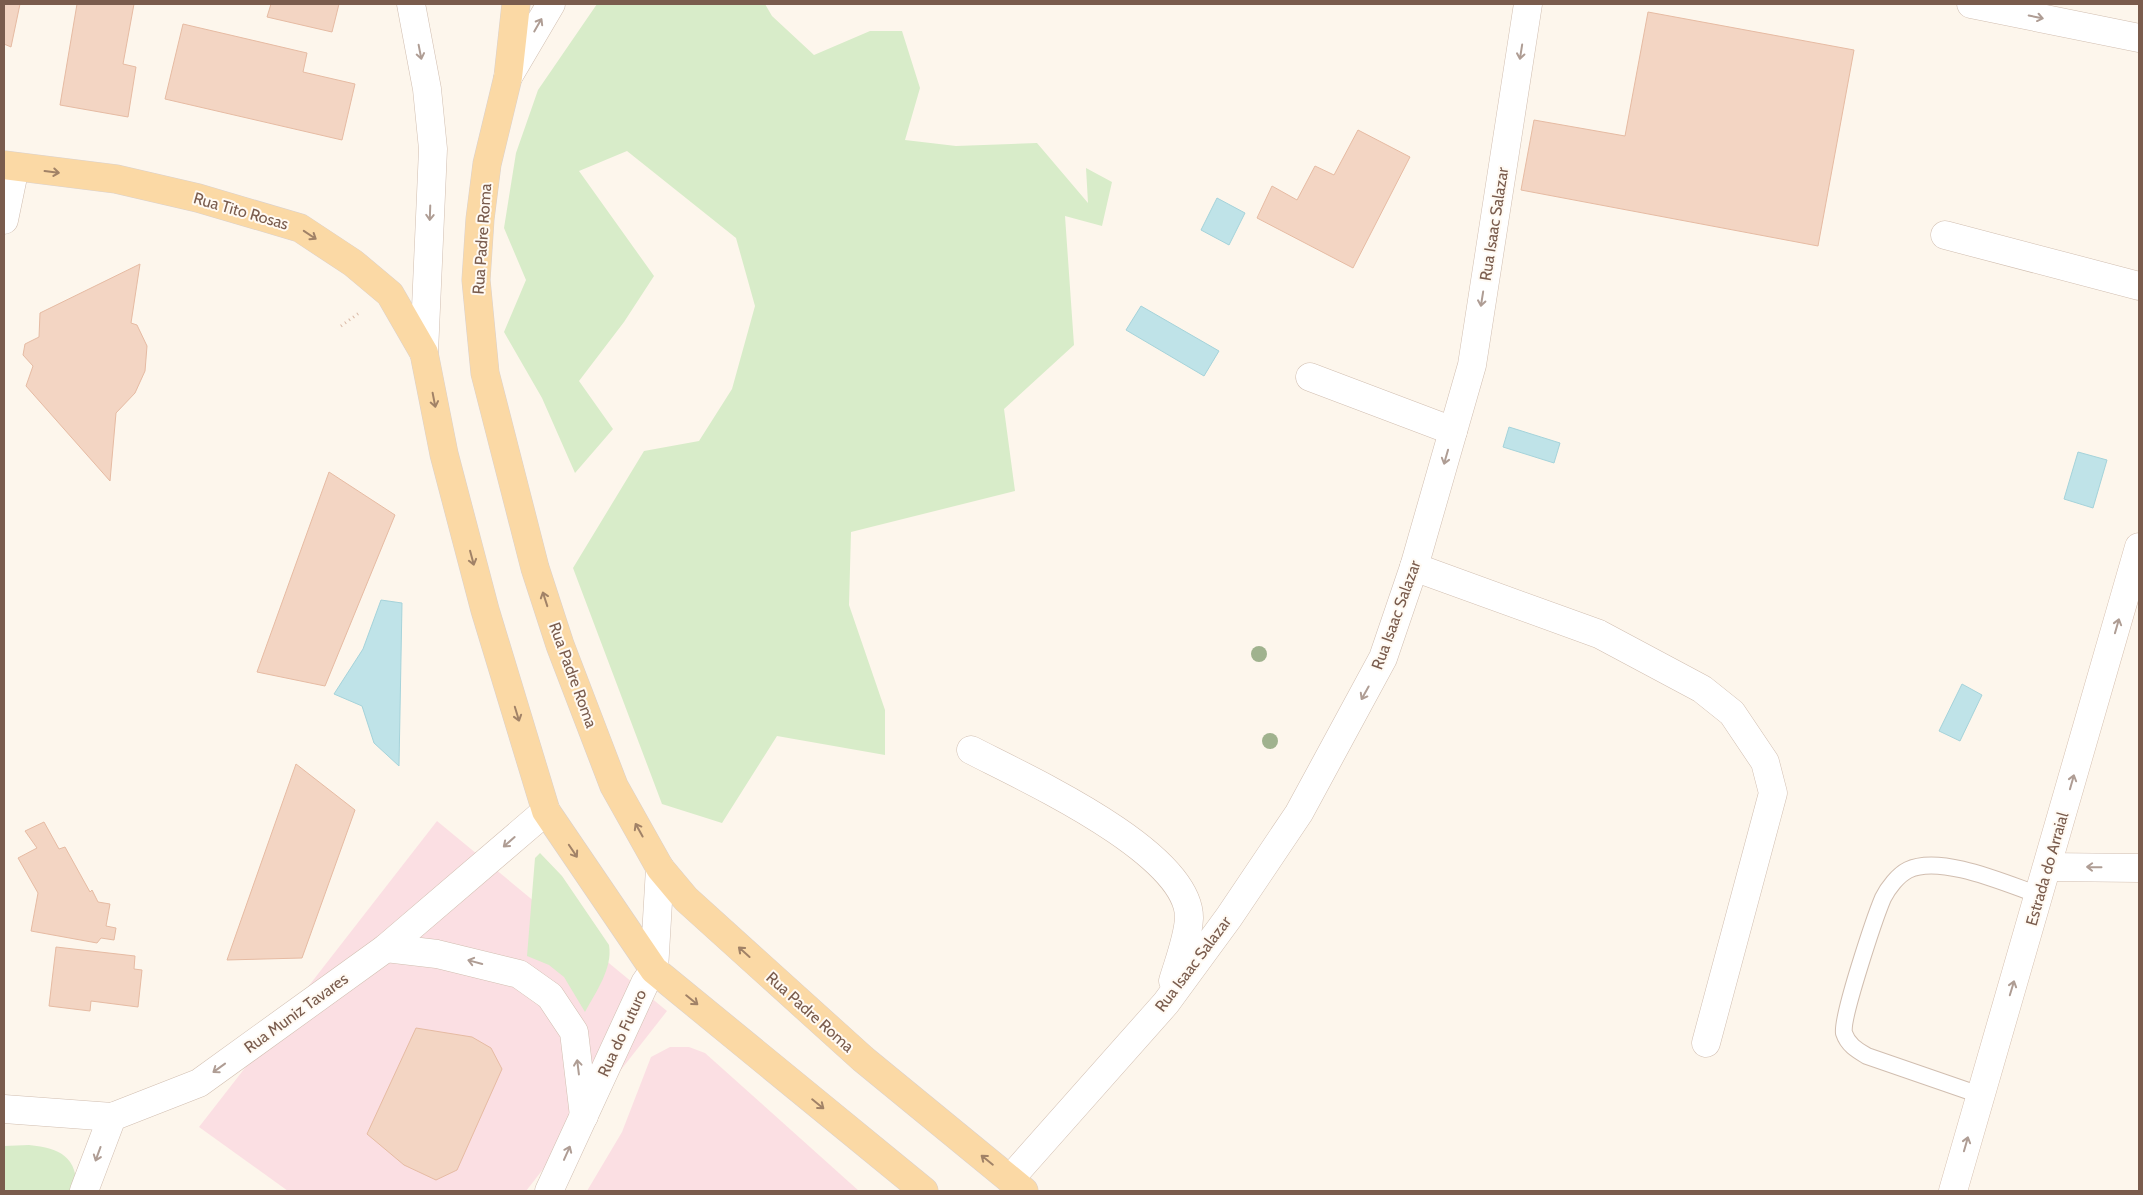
<svg xmlns="http://www.w3.org/2000/svg" width="2143" height="1195" font-family="Cabin,sans-serif">
<style>
.medical{fill:#fbdfe3}
.green{fill:#d8ecc9}
.water{fill:#bfe3e8;stroke:#a5d3da}
.building{fill:#f3d5c3;stroke:#e6bba3}
.lines{fill:none;stroke-linecap:round;stroke-linejoin:round}
.service-casing{stroke:#d1beb0;stroke-width:18}
.minor-casing{stroke:#d1beb0;stroke-width:29}
.tertiary-casing{stroke:#d1beb0;stroke-width:29}
.secondary-casing{stroke:#d6c0b0;stroke-width:29}
.primary-casing{stroke:#dad1cd;stroke-width:29}
.path{stroke:#d9b8a5;stroke-width:3;stroke-dasharray:1 4;stroke-linecap:butt}
.service{stroke:#fff;stroke-width:16}
.minor{stroke:#fff;stroke-width:28}
.tertiary{stroke:#fff;stroke-width:28}
.secondary{stroke:#fff;stroke-width:28}
.primary{stroke:#fbd9a5;stroke-width:28}
.tree{fill:#a0b28e}
.oneway{stroke:#af9d94}
.oneway2{stroke:#a18267}
.labels{text-anchor:middle;dominant-baseline:central;stroke-width:4;stroke-linejoin:round;paint-order:stroke}
.street-label{font-size:16px;fill:#7a5c4d;stroke:#fffaf3}
</style>
<rect width="100%" height="100%" fill="#fdf6ec"/>
<g class="medical">
<polygon points="437,821 667,1011 526,1191 288,1191 199,1127"/>
<polygon points="670,1047 689,1047 705,1053 859,1191 587,1191 622,1132 651,1057"/>
</g>
<g class="green">
<polygon points="597,4 765,4 772,16 814,55 870,31 902,31 920,88 905,140 956,146 1037,143 1088,203 1086,168 1112,182 1102,226 1065,216 1074,345 1004,409 1015,491 851,532 849,605 885,710 885,755 777,736 722,823 662,804 573,568 644,451 699,441 732,389 755,306 736,238 627,151 579,171 654,276 624,322 579,381 613,429 575,473 542,398 504,332 526,280 504,228 516,153 538,90"/>
<path d="M540,853l22,23 47,69c4,23 -13,47 -24,67l-21,-35 -15,-12 -22,-9 8,-98z"/>
<path d="M29,1145c32,3 48,12 48,46h-73v-45z"/>
</g>
<g class="water">
<polygon points="1217,198 1245,213 1229,245 1201,230"/>
<polygon points="1141,306 1219,351 1204,376 1126,330"/>
<polygon points="1509,427 1560,443 1554,463 1503,447"/>
<polygon points="2078,452 2107,460 2093,508 2064,499"/>
<polygon points="381,600 402,603 399,766 374,743 362,706 334,694 363,649"/>
<polygon points="1962,684 1982,695 1960,741 1939,731"/>
</g>
<g class="building">
<polygon points="4,4 20,4 11,47 4,44"/>
<polygon points="77,4 134,4 123,64 136,67 128,117 60,105"/>
<polygon points="271,4 339,4 332,32 267,17"/>
<polygon points="1648,12 1854,50 1818,246 1521,190 1534,120 1625,136"/>
<polygon points="183,24 307,53 303,72 355,84 342,140 165,99"/>
<polygon points="1358,130 1410,157 1353,268 1257,218 1272,186 1297,200 1315,166 1334,175"/>
<polygon points="140,264 131,323 137,325 147,346 145,371 135,393 116,413 110,481 26,386 33,366 23,355 25,344 39,337 40,313"/>
<polygon points="329,472 395,515 325,686 257,672"/>
<polygon points="296,764 355,810 302,958 227,960"/>
<polygon points="44,822 59,849 65,847 90,892 92,890 98,902 110,904 106,926 116,928 114,940 101,938 97,943 31,931 38,893 18,858 37,848 25,831"/>
<polygon points="56,947 135,956 134,969 142,970 138,1007 91,1001 90,1011 49,1006"/>
<polygon points="416,1028 472,1037 491,1048 502,1069 457,1170 436,1180 404,1165 367,1134"/>
</g>
<g class="lines">
<g class="service-casing">
<path id="service" d="M1980,1095l-113,-39c-10,-6 -19,-11 -23,-23 -3,-15 31,-116 39,-135 5,-10 15,-23 25,-28 32,-16 99,14 131,25"/>
</g>
<g class="minor-casing">
<g id="minor">
<polyline points="4,220 15,167"/>
<polyline points="1945,235 2139,286"/>
<polyline points="1310,377 1453,431"/>
<polyline points="1414,567 1599,634 1702,689 1732,713 1765,762 1773,793 1706,1043"/>
<path d="M971,750c52,27 219,102 218,168 -1,20 -10,43 -16,63"/>
<polyline points="2048,867 2139,868"/>
<polyline points="4,1109 112,1117 199,1083 386,948 546,811"/>
<polyline points="1010,1179 1166,1003 1229,917 1299,813 1383,658 1414,567 1472,365 1528,4"/>
<polyline points="84,1191 112,1117"/>
</g>
</g>
<g class="tertiary-casing">
<g id="tertiary">
<polyline points="411,4 427,89 433,149 424,353"/>
<polyline points="1971,4 2139,38"/>
<polyline points="508,77 551,4"/>
<polyline points="386,948 437,954 519,974 550,996 574,1032 584,1116"/>
<polyline points="549,1191 645,983 654,970 660,868"/>
</g>
</g>
<g class="secondary-casing">
<polyline id="secondary" points="1953,1191 2139,547"/>
</g>
<g class="primary-casing">
<g id="primary">
<polyline points="516,4 508,77 487,164 480,219 476,280 485,373 535,568 560,645 614,786 660,868 686,899 863,1059 1024,1191"/>
<polyline points="4,165 116,179 198,198 300,228 353,263 390,294 424,353 444,454 485,610 546,811 654,970 924,1191"/>
</g>
</g>
<polyline class="path" points="341,326 359,313"/>
<use href="#service" class="service"/>
<use href="#minor" class="minor"/>
<use href="#tertiary" class="tertiary"/>
<use href="#secondary" class="secondary"/>
<use href="#primary" class="primary"/>
</g>
<g class="tree">
<circle cx="1259" cy="654" r="8"/>
<circle cx="1270" cy="741" r="8"/>
</g>
<defs><path id="oneway-shaft" d="M-6 0H5M1.5-3L5.5 0L1.5 3" fill="none" stroke-width="1.6" stroke-linecap="round" stroke-linejoin="round" transform="scale(1.25)"/></defs>
<g class="oneway">
<use href="#oneway-shaft" transform="translate(2036 17) rotate(12)"/>
<use href="#oneway-shaft" transform="translate(538 25) rotate(-60)"/>
<use href="#oneway-shaft" transform="translate(420 52) rotate(79)"/>
<use href="#oneway-shaft" transform="translate(1521 52) rotate(99)"/>
<use href="#oneway-shaft" transform="translate(430 213) rotate(92)"/>
<use href="#oneway-shaft" transform="translate(1482 299) rotate(99)"/>
<use href="#oneway-shaft" transform="translate(1446 457) rotate(106)"/>
<use href="#oneway-shaft" transform="translate(2117 626) rotate(-74)"/>
<use href="#oneway-shaft" transform="translate(1365 693) rotate(119)"/>
<use href="#oneway-shaft" transform="translate(2072 782) rotate(-74)"/>
<use href="#oneway-shaft" transform="translate(509 842) rotate(139)"/>
<use href="#oneway-shaft" transform="translate(2094 867) rotate(-179)"/>
<use href="#oneway-shaft" transform="translate(475 962) rotate(-165)"/>
<use href="#oneway-shaft" transform="translate(2012 988) rotate(-73)"/>
<use href="#oneway-shaft" transform="translate(578 1067) rotate(-97)"/>
<use href="#oneway-shaft" transform="translate(219 1068) rotate(144)"/>
<use href="#oneway-shaft" transform="translate(1966 1144) rotate(-74)"/>
<use href="#oneway-shaft" transform="translate(567 1153) rotate(-66)"/>
<use href="#oneway-shaft" transform="translate(98 1154) rotate(110)"/>
</g>
<g class="oneway2">
<use href="#oneway-shaft" transform="translate(52 172) rotate(7)"/>
<use href="#oneway-shaft" transform="translate(310 235) rotate(34)"/>
<use href="#oneway-shaft" transform="translate(434 400) rotate(79)"/>
<use href="#oneway-shaft" transform="translate(472 558) rotate(75)"/>
<use href="#oneway-shaft" transform="translate(545 599) rotate(-108)"/>
<use href="#oneway-shaft" transform="translate(517 714) rotate(73)"/>
<use href="#oneway-shaft" transform="translate(639 830) rotate(-119)"/>
<use href="#oneway-shaft" transform="translate(573 851) rotate(56)"/>
<use href="#oneway-shaft" transform="translate(744 952) rotate(-138)"/>
<use href="#oneway-shaft" transform="translate(692 1000) rotate(39)"/>
<use href="#oneway-shaft" transform="translate(818 1104) rotate(39)"/>
<use href="#oneway-shaft" transform="translate(987 1160) rotate(-141)"/>
</g>
<g class="labels">
<g class="street-label">
<text transform="translate(241 211) rotate(16)">Rua Tito Rosas</text>
<text transform="translate(1494 224) rotate(-81)">Rua Isaac Salazar</text>
<text transform="translate(482 239) rotate(-86)">Rua Padre Roma</text>
<text transform="translate(1396 615) rotate(-70)">Rua Isaac Salazar</text>
<text transform="translate(573 675) rotate(70)">Rua Padre Roma</text>
<text transform="translate(2047 869) rotate(-74)">Estrada do Arraial</text>
<text transform="translate(1193 964) rotate(-53)">Rua Isaac Salazar</text>
<text transform="translate(810 1012) rotate(42)">Rua Padre Roma</text>
<text transform="translate(296 1013) rotate(-36)">Rua Muniz Tavares</text>
<text transform="translate(622 1033) rotate(-65)">Rua do Futuro</text>
</g>
</g>
<rect width="2143" height="1195" fill="none" stroke="#7a5c4d" stroke-width="10"/>
</svg>
